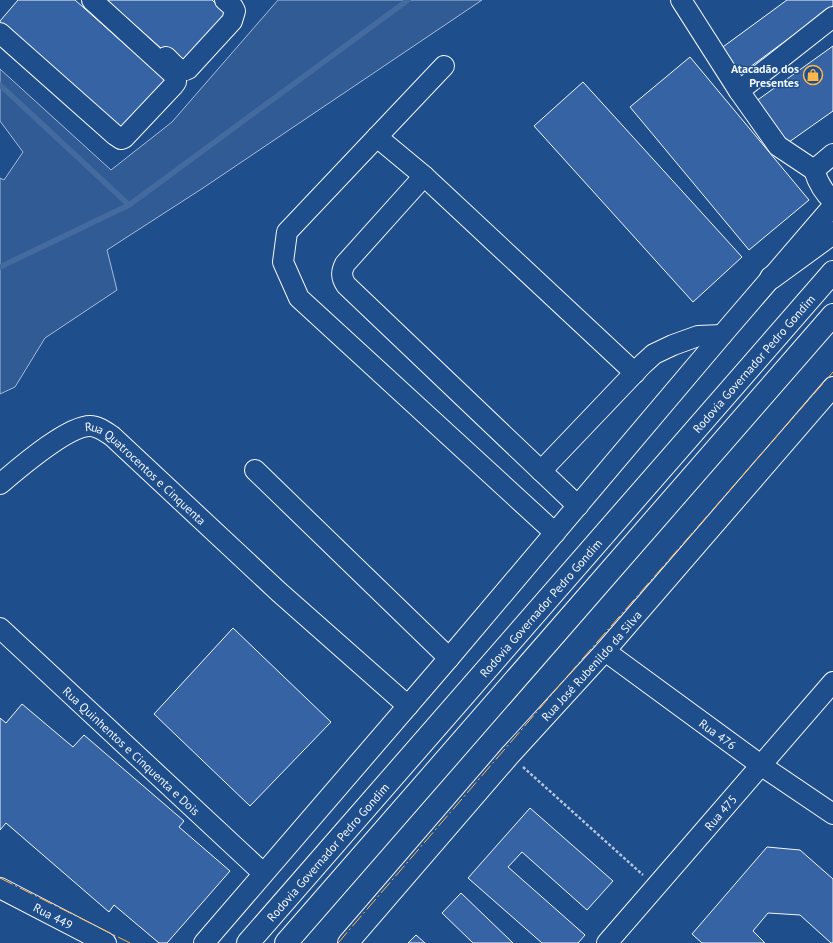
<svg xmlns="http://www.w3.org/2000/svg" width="833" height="943" font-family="'PT Sans',sans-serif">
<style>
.built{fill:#305b95;stroke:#a8bbd7}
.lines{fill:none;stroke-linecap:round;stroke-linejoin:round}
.stream{stroke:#446ba0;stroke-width:5.5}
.building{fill:#3563a3;stroke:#f2f6ff}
.minor-casing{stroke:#f2f6ff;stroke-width:22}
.highway-casing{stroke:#f2f6ff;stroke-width:24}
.path{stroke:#b3c4dc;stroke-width:2.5;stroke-dasharray:3 2;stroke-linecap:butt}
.minor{stroke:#1f4e8c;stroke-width:20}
.highway{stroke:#1f4e8c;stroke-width:22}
.power{stroke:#ffb74d;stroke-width:1;stroke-dasharray:14 3 2 3;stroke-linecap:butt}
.labels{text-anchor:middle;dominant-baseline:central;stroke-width:3;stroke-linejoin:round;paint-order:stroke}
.poi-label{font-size:12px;font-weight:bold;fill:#f2f6ff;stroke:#1f4e8c;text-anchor:end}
.street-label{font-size:12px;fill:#f2f6ff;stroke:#1f4e8c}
</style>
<rect width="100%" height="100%" fill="#1f4e8c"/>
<polygon class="built" points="278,0 482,0 203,188 107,250 117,290 45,338 15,387 0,394 0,178 4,180 23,152 0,121 0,69 111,170 172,122"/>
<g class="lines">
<g class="stream">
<polyline points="0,85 129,205"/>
<polyline points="0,267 129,205 408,0"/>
</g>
</g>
<g class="building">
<polygon points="18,0 75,0 167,82 119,135 0,28 0,21"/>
<polygon points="107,0 212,0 229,15 182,67"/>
<polygon points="787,0 833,0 833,6 735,78 716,52"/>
<polygon points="833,46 833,111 782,147 752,104"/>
<polygon points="690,57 809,200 749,250 630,107"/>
<polygon points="583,82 742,257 693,302 534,126"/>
<polygon points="233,628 331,722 250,806 154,714"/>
<polygon points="22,704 73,747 84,735 184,821 179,827 230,871 167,943 159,943 114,905 109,912 6,823 0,830 0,718 6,723"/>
<polygon points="530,808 613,881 587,910 522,852 508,867 585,935 578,943 542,943 468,878"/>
<polygon points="767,847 800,850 833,879 833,943 831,943 800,915 768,913 753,931 765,943 702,943 692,934"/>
<polygon points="461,893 513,943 473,943 442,913"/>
<polygon points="416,935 425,943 408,943"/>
</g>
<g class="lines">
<g class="minor-casing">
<g id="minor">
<polyline points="681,0 739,91 778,146 814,170"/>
<polyline points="0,33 115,135 121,139 124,138 173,86 176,82 176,77 172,73 92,0"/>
<path d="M166,57c6,5 14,17 22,12l44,-48 3,-10 -2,-4 -8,-7"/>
<polyline points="444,66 287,232 283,262 299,298 555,533"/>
<polyline points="739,91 833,17"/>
<polyline points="377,137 424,176 635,373"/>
<path d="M833,154l-19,16c4,13 9,22 19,31"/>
<path d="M424,176l-79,88c-4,8 -4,13 1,21l232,221"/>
<polyline points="255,470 449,658"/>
<polyline points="541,471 643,364 654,354 673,345 698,336 722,335"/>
<path id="s1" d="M0,484c18,-15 67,-58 90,-58 8,0 16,6 22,10l167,156 129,114"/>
<path id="s2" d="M0,628l263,245"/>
<path id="s3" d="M605,651l157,115 71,48"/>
<path id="s4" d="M0,888l106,55"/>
<polyline points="204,943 449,658 722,335 833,206"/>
<path id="s5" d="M348,943l162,-188 95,-104 228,-264"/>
<path id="s6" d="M607,943l226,-261"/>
</g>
</g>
<g class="highway-casing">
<g id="highway">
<polyline points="771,278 833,233"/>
<path id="s7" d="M248,943l585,-671"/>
<polyline points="286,943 833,315"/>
</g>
</g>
<polyline class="path" points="523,767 643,875"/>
<use href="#minor" class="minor"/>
<use href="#highway" class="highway"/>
<g class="power">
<polyline points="0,878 130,943"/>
<polyline points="338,943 584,657 833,372"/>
</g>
</g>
<defs>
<g id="shop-ring" transform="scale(1)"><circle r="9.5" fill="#1f4e8c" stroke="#ffb74d" stroke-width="1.5"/><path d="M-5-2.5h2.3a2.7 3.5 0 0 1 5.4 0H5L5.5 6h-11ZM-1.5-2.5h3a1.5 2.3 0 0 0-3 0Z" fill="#ffb74d"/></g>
</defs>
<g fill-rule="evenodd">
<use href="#shop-ring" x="813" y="75"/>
</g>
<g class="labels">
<g class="poi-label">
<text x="799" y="68">Atacadão dos<tspan x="799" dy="14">Presentes</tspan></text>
</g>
<g class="street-label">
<text stroke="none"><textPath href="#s7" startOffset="769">Rodovia Governador Pedro Gondim</textPath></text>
<text stroke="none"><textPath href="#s1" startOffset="181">Rua Quatrocentos e Cinquenta</textPath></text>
<text stroke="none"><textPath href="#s7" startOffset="445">Rodovia Governador Pedro Gondim</textPath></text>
<text stroke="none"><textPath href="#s5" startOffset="369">Rua José Rubenildo da Silva</textPath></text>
<text stroke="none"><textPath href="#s3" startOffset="140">Rua 476</textPath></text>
<text stroke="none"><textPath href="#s2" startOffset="180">Rua Quinhentos e Cinquenta e Dois</textPath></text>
<text stroke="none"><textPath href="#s6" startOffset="173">Rua 475</textPath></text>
<text stroke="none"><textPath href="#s7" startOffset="121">Rodovia Governador Pedro Gondim</textPath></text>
<text stroke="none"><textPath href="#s4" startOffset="60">Rua 449</textPath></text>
</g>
</g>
</svg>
